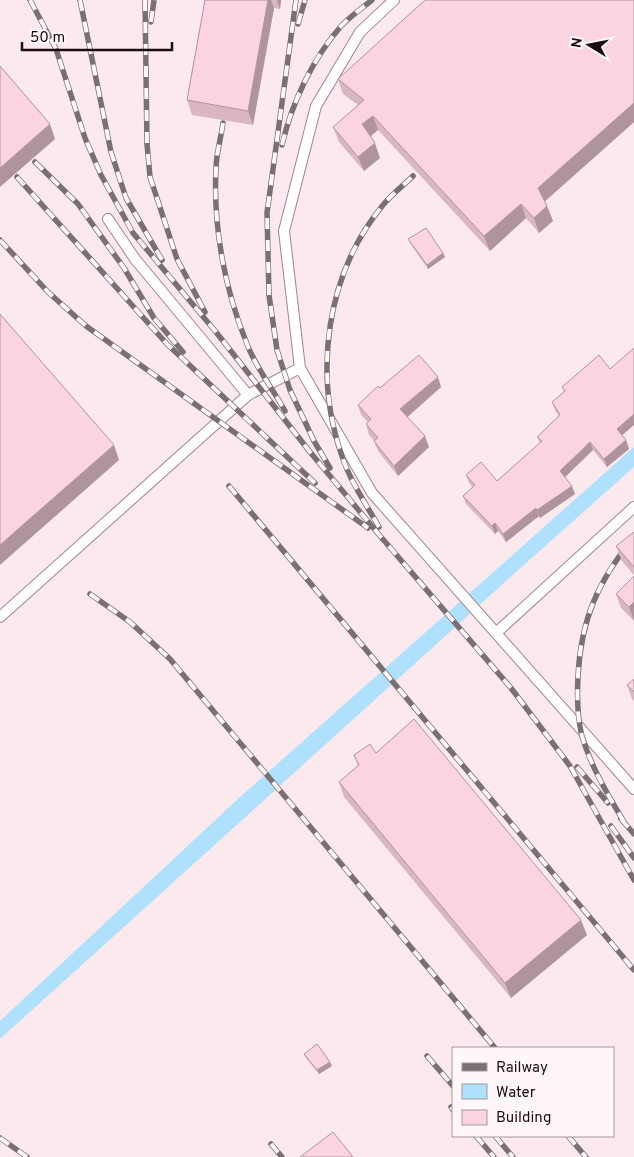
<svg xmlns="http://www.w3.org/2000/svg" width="634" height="1157" font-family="Overpass,sans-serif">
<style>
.built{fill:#fbe9ee;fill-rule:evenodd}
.water{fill:#b0e1fc}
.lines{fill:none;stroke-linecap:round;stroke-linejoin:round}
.lane-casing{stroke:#a3848d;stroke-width:12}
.lane{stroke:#fff;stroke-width:10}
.rail-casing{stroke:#7a7073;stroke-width:5.5}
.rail{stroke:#fff7fa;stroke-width:4;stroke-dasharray:11;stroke-linecap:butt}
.wall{fill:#d9b6c1}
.shaded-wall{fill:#b0949d}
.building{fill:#fcd4e0;stroke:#b0949d}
</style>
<rect width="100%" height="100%" fill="#fff7fa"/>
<path class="built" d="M0,0h634v1157h-634zM453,1048h160v88h-160z"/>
<polygon class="water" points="634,447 634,467 525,564 0,1039 0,1021 240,797"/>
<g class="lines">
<g class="lane-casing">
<g id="lane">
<polyline points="394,0 360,32 316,106 284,231 300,368 372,493 634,789"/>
<polyline points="108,219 135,259 248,395 300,368"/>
<polyline points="0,617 248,395"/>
<polyline points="496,633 634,507"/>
</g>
</g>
<use href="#lane" class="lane"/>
<g class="rail-casing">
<g id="rail">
<polyline points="30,0 56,49 85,138 101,175 133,233 216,332 310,452 381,537 511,688 570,766 634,880"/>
<polyline points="80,0 111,152 126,198 162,260"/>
<polyline points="145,0 147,144 150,177 177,259 205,312"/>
<polyline points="296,0 267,213 269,295 277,350 290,390 314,441 330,468"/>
<polyline points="151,22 154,0"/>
<polyline points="298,24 305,0"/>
<path d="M223,123c-2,15 -7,31 -7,46 -3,59 9,121 31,175 9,24 26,45 38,67"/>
<path d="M282,145c10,-43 31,-87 60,-120 9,-9 20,-17 30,-25"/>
<polyline points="35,162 78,204 124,268 154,318 183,352"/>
<polyline points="17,177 167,344 315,483"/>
<polyline points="0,240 48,292 86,326 368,528"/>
<polyline points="229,486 634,970"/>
<path d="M379,527c-13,-23 -29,-46 -37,-71 -29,-83 -16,-182 41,-251 9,-11 21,-20 30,-29"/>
<polyline points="90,594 130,622 170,659 495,1048"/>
<polyline points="577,767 608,803"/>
<polyline points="621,819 634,834"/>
<path d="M624,822c-16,-27 -33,-55 -42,-86 -5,-19 -5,-40 -4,-60 3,-57 20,-95 56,-139"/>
<polyline points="611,826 634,858"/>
<polyline points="427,1056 453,1086"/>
<polyline points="451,1107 453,1110"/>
<polyline points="476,1136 494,1157"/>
<polyline points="495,1136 513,1157"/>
<polyline points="568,1136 586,1157"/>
<polyline points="0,1138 27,1157"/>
<polyline points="271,1144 282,1157"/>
</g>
</g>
<use href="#rail" class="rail"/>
</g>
<g class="wall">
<polygon points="205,0 281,0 280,9 274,8 253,125 192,115 187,100"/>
<polygon points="634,0 634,122 545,201 553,221 539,233 526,218 490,251 378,130 370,137 380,158 364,171 339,142 333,127 358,105 343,94 338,79"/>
<polygon points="408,239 443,253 445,257 428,269 410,243"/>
<polygon points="441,387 407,417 429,447 398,476 378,451 374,441 375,441 369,435 366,424 368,422 361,415 358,405 380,388"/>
<polygon points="562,387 622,435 626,440 629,449 607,467 593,450 565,477 575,494 540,518 539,516 506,542 498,531 495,534 466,504 463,496 473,487 469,483 466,475 497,481 540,443 537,437 559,416 555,410 552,402 564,392"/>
<polygon points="634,532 634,575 622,561 616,546"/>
<polygon points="634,576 634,621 621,608 616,594"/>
<polygon points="634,679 634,701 632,699 627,685"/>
<polygon points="376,753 587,935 511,998 344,797 339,782 358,766 354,755"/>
<polygon points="304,1054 330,1062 332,1066 319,1074 306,1058"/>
</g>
<g class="shaded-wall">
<polygon points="268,0 271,0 274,8 253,125 248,111"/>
<polygon points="277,0 281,0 280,9"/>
<polygon points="634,103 634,122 543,203 538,188"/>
<polygon points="373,116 378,130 367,139 362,124"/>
<polygon points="50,124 55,139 0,187 0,168"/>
<polygon points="375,143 380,158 364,171 358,157"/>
<polygon points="521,204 526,218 490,251 484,236"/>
<polygon points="547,206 553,221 539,233 534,218"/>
<polygon points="443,253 445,257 428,269 427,265"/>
<polygon points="438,377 441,387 404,420 400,409"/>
<polygon points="634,414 634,425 620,437 617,429"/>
<polygon points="425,436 429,447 398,476 394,466"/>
<polygon points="626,440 629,449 607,467 604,459"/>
<polygon points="590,442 593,450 563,479 560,471"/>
<polygon points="114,445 119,460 0,565 0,545"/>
<polygon points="572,486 575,494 540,518 537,510"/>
<polygon points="536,508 539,516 506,542 503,534"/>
<polygon points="495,523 498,531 495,534 492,526"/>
<polygon points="634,602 634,621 629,607"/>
<polygon points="581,920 587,935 511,998 505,983"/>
<polygon points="330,1062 332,1066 319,1074 317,1070"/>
</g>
<g class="building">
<polygon points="205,0 268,0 248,111 187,100"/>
<polygon points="425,0 634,0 634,103 538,188 547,206 534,218 521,204 484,236 373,116 362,124 375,143 358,157 333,127 364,100 338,79"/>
<polygon points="0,66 50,124 0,168"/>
<polygon points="426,228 443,253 427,265 408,239"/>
<polygon points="0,314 114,445 0,545"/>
<polygon points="634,348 634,414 617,429 626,440 604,459 590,442 560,471 572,486 537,510 536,508 503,534 495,523 492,526 463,496 475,485 466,475 481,462 497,481 542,441 537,437 560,415 552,402 565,391 562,387 599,355 610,369"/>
<polygon points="419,355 438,377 400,409 425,436 394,466 374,441 378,438 366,424 371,419 358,405 378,386 380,388"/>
<polygon points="634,532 634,567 616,546"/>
<polygon points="634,576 634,602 629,607 616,594"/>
<polygon points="634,679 634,692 627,685"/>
<polygon points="414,719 581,920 505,983 339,782 359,765 354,755 370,744 376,753"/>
<polygon points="317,1044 330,1062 317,1070 304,1054"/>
<polygon points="333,1132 353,1157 300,1157"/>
</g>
<rect x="452" y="1047" width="162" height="90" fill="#fff7fa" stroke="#a3999d"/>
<rect x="462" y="1063" width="25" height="8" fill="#7a7073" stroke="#a3999d"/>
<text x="496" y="1072" font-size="15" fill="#190d11">Railway</text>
<rect x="462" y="1084" width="25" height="15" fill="#b0e1fc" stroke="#a3999d"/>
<text x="496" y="1097" font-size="15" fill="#190d11">Water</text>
<rect x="462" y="1110" width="25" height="15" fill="#fcd4e0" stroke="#a3999d"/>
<text x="496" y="1122" font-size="15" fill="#190d11">Building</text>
<g transform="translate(589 45) rotate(280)" stroke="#fff7fa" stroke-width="4" paint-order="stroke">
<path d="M0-4L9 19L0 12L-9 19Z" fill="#190d11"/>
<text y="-8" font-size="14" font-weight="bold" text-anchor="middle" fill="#190d11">N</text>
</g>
<path d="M22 42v8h150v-8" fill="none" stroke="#190d11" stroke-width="2.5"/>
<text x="30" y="42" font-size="15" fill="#190d11" stroke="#fff7fa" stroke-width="4" paint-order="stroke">50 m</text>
</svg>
